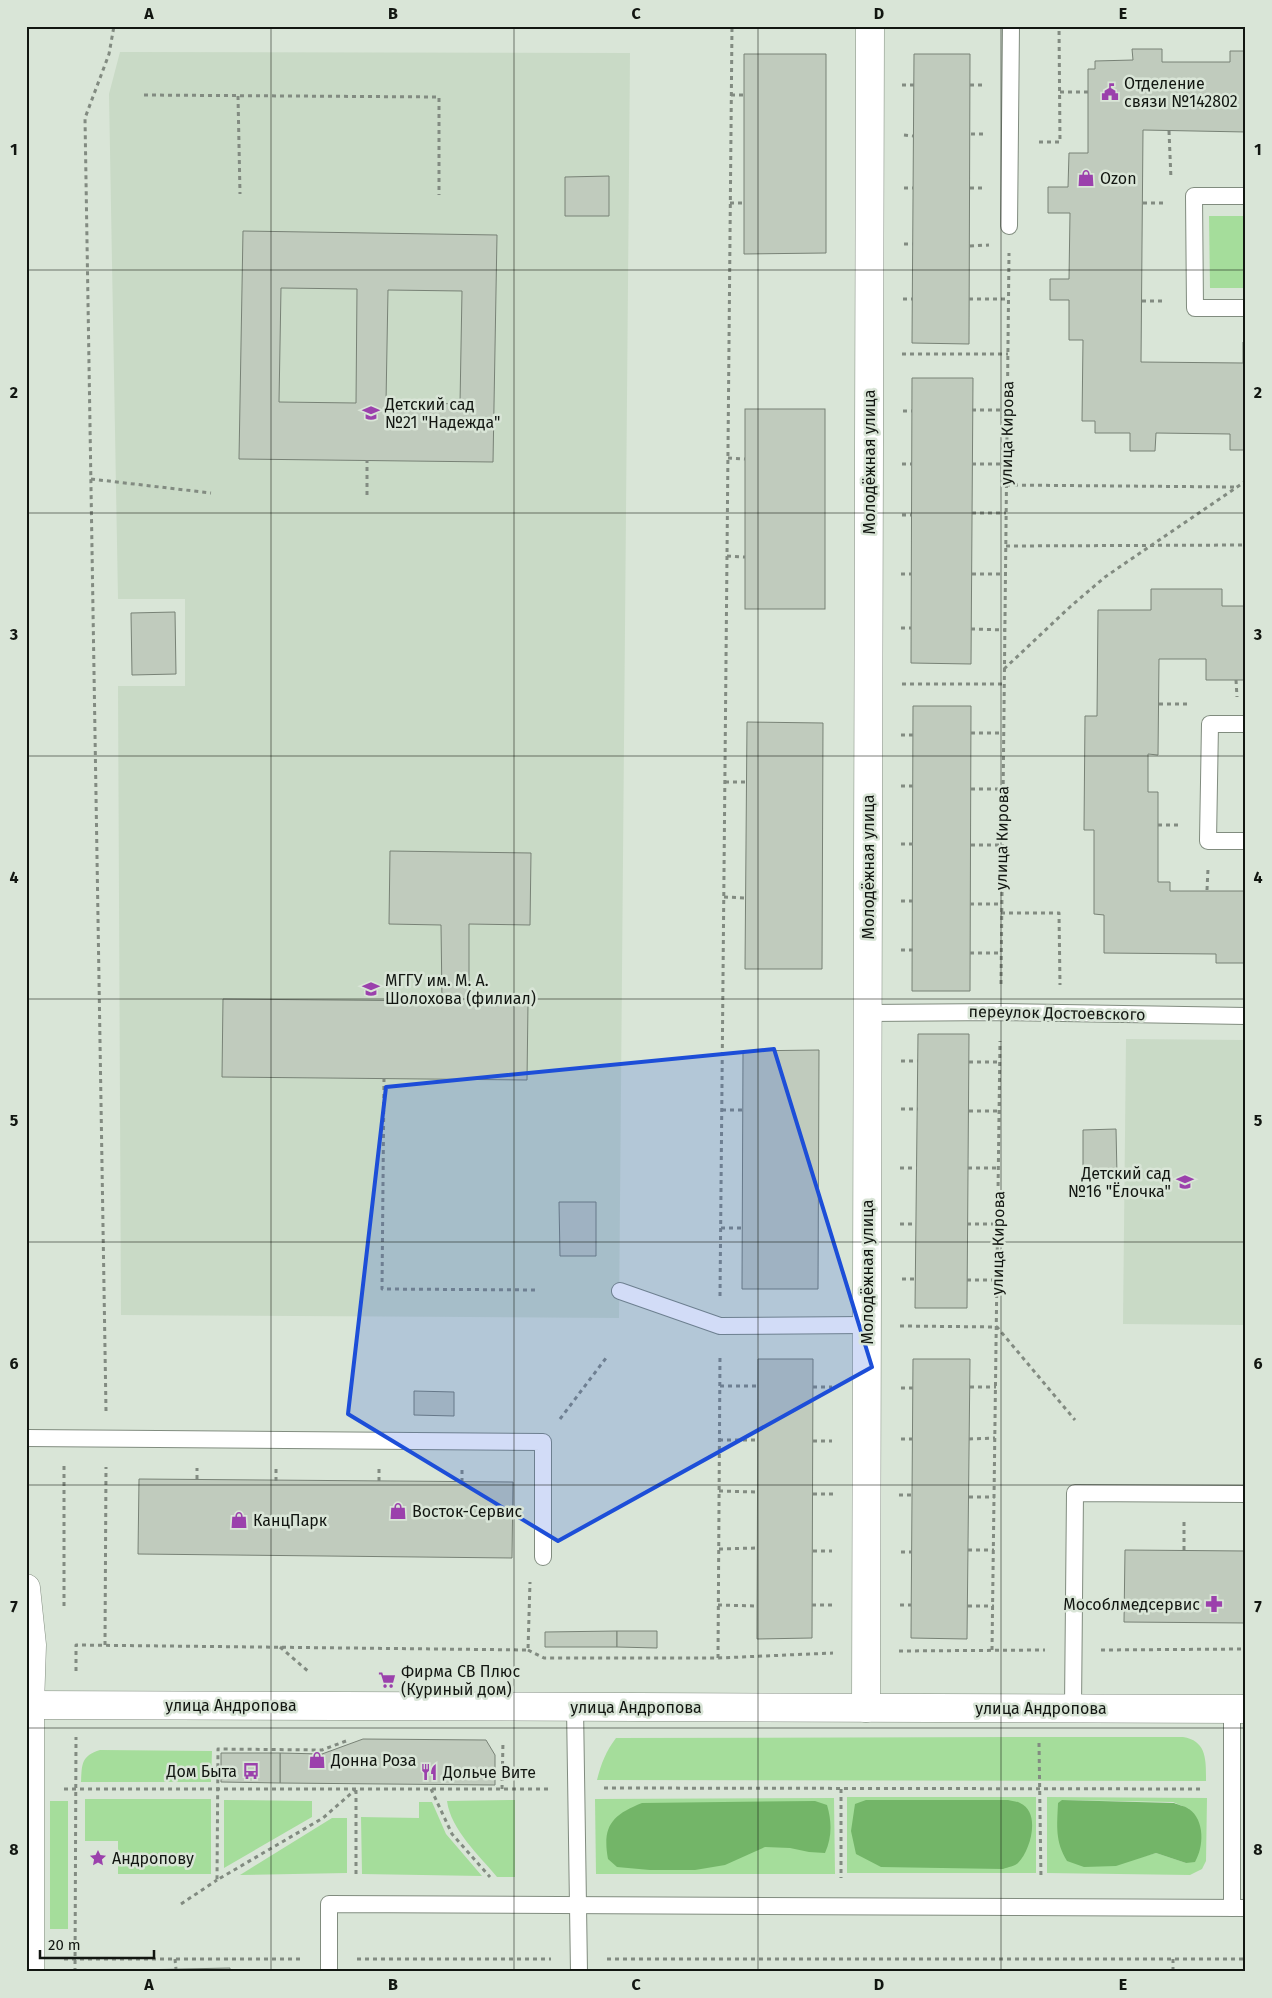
<svg xmlns="http://www.w3.org/2000/svg" width="1272" height="1998" font-family="'Fira Sans',sans-serif">
<style>
.built{fill:#c9dac6}
.green{fill:#a5dd9b;fill-rule:evenodd}
.forest{fill:#73b568}
.building{fill:#c0cbbd;stroke:#788276;fill-rule:evenodd}
.lines{fill:none;stroke-linecap:round;stroke-linejoin:round}
.lane-casing{stroke:#818c7f;stroke-width:18}
.street-casing{stroke:#818c7f;stroke-width:29}
.secondary-casing{stroke:#818c7f;stroke-width:29}
.path{stroke:#828b81;stroke-width:3;stroke-dasharray:4 4;stroke-linecap:butt}
.lane{stroke:#fff;stroke-width:16}
.street{stroke:#fff;stroke-width:28}
.secondary{stroke:#fff;stroke-width:28}
.marked{fill:#1d4ed8;fill-opacity:0.2;stroke:#1d4ed8;stroke-width:4;stroke-linejoin:round}
.grid{fill:none;stroke:#121611;stroke-width:1;stroke-opacity:0.55}
.labels{text-anchor:middle;dominant-baseline:central;stroke-width:5;stroke-linejoin:round;paint-order:stroke}
.poi-label{font-size:16px;fill:#121611;stroke:#d9e5d7;text-anchor:start}
.street-label{font-size:16px;fill:#121611;stroke:#d9e5d7}
.neatline{fill:none;stroke:#121611;stroke-width:2}
.grid-label{font-size:16px;text-anchor:middle;font-weight:bold;fill:#121611}
</style>
<rect width="100%" height="100%" fill="#d9e5d7"/>
<g class="built">
<polygon points="120,52 630,53 619,1318 121,1315 118,686 185,686 185,599 118,599 109,94"/>
<polygon points="1126,1039 1246,1040 1246,1325 1123,1324"/>
</g>
<g class="green">
<polygon points="1209,216 1246,216 1246,288 1210,288"/>
<path d="M1039,1737h144c24,4 23,23 23,44l-609,-1c4,-16 9,-29 19,-42z"/>
<path d="M100,1750l112,1 -1,31h-130c1,-18 0,-26 19,-32z"/>
<rect x="847" y="1797" width="189" height="76"/>
<path d="M1047,1797l160,1 -1,63 -4,8 -12,6 -143,-2zM1062,1800l111,2 16,7 -3,54 -30,-10 -18,5z"/>
<polygon points="834,1798 835,1874 596,1874 595,1799"/>
<polygon points="85,1799 211,1799 211,1874 118,1874 118,1841 85,1841"/>
<polygon points="224,1800 312,1801 312,1817 224,1868"/>
<path d="M515,1800v77h-18c-18,-22 -46,-47 -50,-76z"/>
<rect x="50" y="1801" width="18" height="128"/>
<polygon points="419,1802 432,1802 446,1834 482,1876 362,1874 361,1817 419,1818"/>
<polygon points="332,1818 347,1818 347,1873 240,1875"/>
</g>
<g class="forest">
<path d="M866,1800h142c3,1 8,1 12,3 21,9 11,47 -2,60 -3,3 -10,4 -15,6l-122,-2 -25,-13 -5,-23 4,-27z"/>
<path d="M1062,1800l112,3c4,2 11,3 15,6 16,11 15,38 6,53l-9,1 -30,-10 -40,13 -32,1 -17,-6c-12,-20 -10,-34 -9,-58z"/>
<path d="M815,1801l12,4c5,17 5,32 -2,48l-16,-1 -19,-4 -25,-1 -40,18 -30,5h-45l-33,-3 -9,-8c-6,-33 4,-44 34,-56z"/>
</g>
<g class="building">
<polygon points="1132,49 1162,49 1162,62 1230,62 1230,51 1246,51 1246,132 1143,130 1141,362 1243,363 1243,342 1246,342 1246,450 1230,450 1230,434 1156,433 1155,451 1130,451 1130,433 1095,433 1095,421 1082,421 1083,340 1069,340 1069,300 1050,300 1050,279 1069,279 1070,213 1048,213 1048,187 1068,187 1069,153 1088,153 1088,69 1095,69 1095,61 1133,60"/>
<polygon points="744,54 826,54 826,253 744,254"/>
<polygon points="914,54 970,54 969,344 912,343"/>
<polygon points="609,176 609,216 565,216 565,177"/>
<path d="M243,231l254,4 -4,227 -254,-3zM281,288l76,1 -1,114 -77,-1zM388,290l74,1 -2,113 -74,-2z"/>
<polygon points="912,378 973,378 971,664 911,663"/>
<rect x="745" y="409" width="80" height="200"/>
<polygon points="1151,589 1222,589 1222,606 1246,606 1246,680 1206,680 1206,659 1159,659 1158,755 1148,754 1148,792 1158,792 1158,882 1170,882 1170,891 1246,891 1246,963 1216,963 1216,954 1104,953 1104,915 1094,914 1094,830 1084,830 1085,716 1097,716 1098,610 1151,610"/>
<polygon points="175,612 176,674 132,675 131,613"/>
<polygon points="913,706 971,706 970,991 912,991"/>
<polygon points="747,722 823,723 822,969 745,969"/>
<polygon points="390,851 531,853 530,925 469,924 469,1002 528,1003 527,1080 222,1077 223,999 442,1001 441,925 389,924"/>
<polygon points="918,1034 969,1034 967,1308 915,1308"/>
<polygon points="819,1050 818,1289 742,1289 743,1051"/>
<polygon points="1116,1129 1117,1175 1083,1176 1083,1130"/>
<polygon points="559,1202 596,1202 596,1256 560,1256"/>
<polygon points="758,1359 813,1359 812,1638 757,1639"/>
<polygon points="913,1359 970,1359 967,1639 911,1638"/>
<polygon points="414,1391 454,1392 454,1416 414,1415"/>
<polygon points="139,1479 513,1482 512,1558 138,1554"/>
<polygon points="1125,1550 1246,1551 1246,1623 1124,1622"/>
<polygon points="617,1631 617,1647 545,1647 545,1632"/>
<polygon points="617,1631 657,1631 657,1648 617,1647"/>
<polygon points="363,1739 486,1740 495,1755 495,1785 280,1783 280,1753 322,1754"/>
<polygon points="221,1753 280,1753 280,1783 221,1782"/>
<polygon points="230,1968 230,1972 135,1972 135,1970"/>
</g>
<g class="lines">
<g class="lane-casing">
<g id="lane">
<polyline points="1246,196 1194,196 1195,308 1246,308"/>
<polyline points="1009,226 1011,26"/>
<polyline points="1246,724 1210,724 1208,841 1246,841"/>
<polyline points="867,1013 1000,1012 1246,1016"/>
<polyline points="620,1291 720,1326 867,1325"/>
<polyline points="26,1438 543,1442 543,1557"/>
<polyline points="575,1707 579,1972"/>
<polyline points="1073,1708 1075,1493 1246,1494"/>
<polyline points="1232,1908 1232,1709"/>
<polyline points="329,1972 329,1904 1246,1908"/>
</g>
</g>
<g class="street-casing">
<g id="street">
<polyline points="26,1588 32,1645 30,1705"/>
<polyline points="866,1708 870,26"/>
</g>
</g>
<g class="secondary-casing">
<g id="secondary">
<polyline points="26,1705 1246,1709"/>
<polyline points="30,1972 30,1705"/>
</g>
</g>
<g class="path">
<polyline points="902,85 914,85"/>
<polyline points="970,85 982,85"/>
<polyline points="1060,92 1088,92"/>
<polyline points="144,95 439,97 439,195"/>
<polyline points="731,95 744,95"/>
<polyline points="238,96 240,194"/>
<polyline points="1169,131 1171,179"/>
<polyline points="971,134 983,134"/>
<polyline points="904,135 913,136"/>
<polyline points="1039,142 1060,142 1059,26"/>
<polyline points="904,188 913,188"/>
<polyline points="970,188 982,188"/>
<polyline points="730,203 744,203"/>
<polyline points="1143,203 1167,203"/>
<polyline points="904,244 913,244"/>
<polyline points="970,246 989,245"/>
<polyline points="903,299 913,299"/>
<polyline points="969,299 1008,299"/>
<polyline points="1142,301 1166,301"/>
<polyline points="902,354 1008,354"/>
<polyline points="972,410 1007,410"/>
<polyline points="903,411 912,411"/>
<polyline points="728,458 745,459"/>
<polyline points="902,464 912,464"/>
<polyline points="972,464 1006,464"/>
<polyline points="91,479 211,493"/>
<polyline points="1006,485 1236,487"/>
<polyline points="367,495 367,460"/>
<polyline points="972,513 1006,513"/>
<polyline points="902,515 911,515"/>
<polyline points="1006,546 1246,545"/>
<polyline points="727,556 745,557"/>
<polyline points="901,574 911,574"/>
<polyline points="972,574 1005,574"/>
<polyline points="901,628 911,628"/>
<polyline points="971,629 1004,630"/>
<polyline points="1004,669 1071,606 1105,577 1246,481"/>
<polyline points="1236,680 1237,697"/>
<polyline points="902,684 1004,684"/>
<polyline points="1159,704 1191,704"/>
<polyline points="971,733 1003,733"/>
<polyline points="901,735 913,735"/>
<polyline points="725,782 747,782"/>
<polyline points="901,786 913,786"/>
<polyline points="971,789 1003,789"/>
<polyline points="1158,825 1180,825"/>
<polyline points="901,844 913,844"/>
<polyline points="971,845 1002,845"/>
<polyline points="1207,890 1208,869"/>
<polyline points="724,897 746,898"/>
<polyline points="901,901 913,901"/>
<polyline points="970,904 1001,904"/>
<polyline points="1001,913 1059,913 1060,985"/>
<polyline points="901,950 913,950"/>
<polyline points="970,953 1001,953"/>
<polyline points="1001,984 1009,253"/>
<polyline points="901,1061 918,1061"/>
<polyline points="969,1062 1000,1062"/>
<polyline points="384,1078 382,1289 539,1290"/>
<polyline points="901,1109 918,1109"/>
<polyline points="722,1110 742,1110"/>
<polyline points="969,1111 999,1111"/>
<polyline points="900,1168 917,1168"/>
<polyline points="968,1168 998,1168"/>
<polyline points="900,1224 916,1224"/>
<polyline points="967,1224 998,1224"/>
<polyline points="721,1228 742,1228"/>
<polyline points="902,1279 916,1279"/>
<polyline points="967,1280 997,1280"/>
<polyline points="720,1296 732,26"/>
<polyline points="900,1326 997,1327 1075,1420"/>
<polyline points="720,1386 758,1386"/>
<polyline points="813,1387 832,1387"/>
<polyline points="970,1387 996,1387"/>
<polyline points="901,1388 913,1388"/>
<polyline points="106,1411 85,118 109,54 114,26"/>
<polyline points="560,1419 606,1358"/>
<polyline points="901,1439 913,1439"/>
<polyline points="969,1439 995,1438"/>
<polyline points="719,1440 757,1440"/>
<polyline points="813,1441 832,1441"/>
<polyline points="64,1466 64,1607"/>
<polyline points="379,1469 379,1481"/>
<polyline points="462,1470 462,1482"/>
<polyline points="197,1479 197,1468"/>
<polyline points="276,1481 276,1469"/>
<polyline points="719,1491 757,1492"/>
<polyline points="813,1494 833,1494"/>
<polyline points="899,1495 912,1495"/>
<polyline points="969,1497 995,1497"/>
<polyline points="719,1549 757,1548"/>
<polyline points="968,1550 994,1550"/>
<polyline points="1184,1550 1184,1521"/>
<polyline points="813,1551 832,1551"/>
<polyline points="901,1552 912,1552"/>
<polyline points="718,1605 757,1606"/>
<polyline points="812,1605 834,1605"/>
<polyline points="900,1605 911,1605"/>
<polyline points="968,1606 994,1606"/>
<polyline points="105,1645 106,1467"/>
<polyline points="280,1647 309,1672"/>
<polyline points="528,1650 544,1658 718,1658 833,1653"/>
<polyline points="992,1650 1000,1041"/>
<polyline points="1101,1650 1246,1649"/>
<polyline points="899,1651 1045,1650"/>
<polyline points="718,1658 720,1354"/>
<polyline points="76,1671 76,1645 528,1650 530,1582"/>
<polyline points="346,1741 322,1750 218,1749 217,1880 323,1818 355,1790"/>
<polyline points="1039,1743 1041,1879"/>
<polyline points="604,1788 1203,1789"/>
<polyline points="64,1789 548,1789"/>
<polyline points="431,1789 452,1834 490,1877"/>
<polyline points="502,1789 503,1741"/>
<polyline points="841,1789 841,1878"/>
<polyline points="356,1790 356,1876"/>
<polyline points="181,1904 217,1880"/>
<polyline points="64,1959 301,1959"/>
<polyline points="175,1959 176,1969"/>
<polyline points="357,1959 551,1959"/>
<polyline points="607,1959 1246,1959"/>
<polyline points="1173,1959 1173,1972"/>
<polyline points="75,1972 76,1737"/>
</g>
<use href="#lane" class="lane"/>
<use href="#street" class="street"/>
<use href="#secondary" class="secondary"/>
</g>
<path class="marked" d="M774,1049l98,318 -314,174 -210,-127 38,-327z"/>
<path class="grid" d="M271,26v1946M514,26v1946M758,26v1946M1001,26v1946M26,270h1220M26,513h1220M26,756h1220M26,999h1220M26,1242h1220M26,1485h1220M26,1728h1220"/>
<defs>
<g id="civic-bare" transform="scale(1.35)"><path d="M-.6-6.5H3V-4.5H.6V-3L4-1V1h2V6H-6V1h2V-1L-.6-3ZM-1.2 2.5V6h2.4V2.5Z" fill="#9b41ac" stroke="#d9e5d7" stroke-width="2.5" paint-order="stroke"/></g>
<g id="shop-bare" transform="scale(1.35)"><path d="M-5-2.5h2.3a2.7 3.5 0 0 1 5.4 0H5L5.5 6h-11ZM-1.5-2.5h3a1.5 2.3 0 0 0-3 0Z" fill="#9b41ac" stroke="#d9e5d7" stroke-width="2.5" paint-order="stroke"/></g>
<g id="school-bare" transform="scale(1.35)"><path d="M0-5L7-2L0 1L-7-2ZM-4 1L0 2.5L4 1V4Q0 6-4 4Z" fill="#9b41ac" stroke="#d9e5d7" stroke-width="2.5" paint-order="stroke"/></g>
<g id="university-bare" transform="scale(1.35)"><path d="M0-5L7-2L0 1L-7-2ZM-4 1L0 2.5L4 1V4Q0 6-4 4Z" fill="#9b41ac" stroke="#d9e5d7" stroke-width="2.5" paint-order="stroke"/></g>
<g id="pharmacy-bare" transform="scale(1.35)"><path d="M-2-6h4v4h4v4h-4v4h-4v-4h-4v-4h4Z" fill="#9b41ac" stroke="#d9e5d7" stroke-width="2.5" paint-order="stroke"/></g>
<g id="supermarket-bare" transform="scale(1.35)"><path d="M-6-5.5h2.5l.6 2H6L4.5 2H-2.5L-4.4-4H-6ZM-1.5 3.2a1.3 1.3 0 1 0 .1 0ZM3 3.2a1.3 1.3 0 1 0 .1 0Z" fill="#9b41ac" stroke="#d9e5d7" stroke-width="2.5" paint-order="stroke"/></g>
<g id="bus-bare" transform="scale(1.35)"><path d="M-5-6H5V4H4V6H2V4H-2V6H-4V4H-5ZM-3.5-4V0h7V-4ZM-3.5 1.2v1.5H-2V1.2ZM2 1.2v1.5H3.5V1.2Z" fill="#9b41ac" stroke="#d9e5d7" stroke-width="2.5" paint-order="stroke"/></g>
<g id="restaurant-bare" transform="scale(1.35)"><path d="M-5-6h1v4h1v-4h1v4h1v-4h1v5L-1.5 .5V6h-2V.5L-5-1ZM5-6V6H3V1.5H1.5Q1.5-4 5-6Z" fill="#9b41ac" stroke="#d9e5d7" stroke-width="2.5" paint-order="stroke"/></g>
<g id="sight-bare" transform="scale(1.35)"><path d="M0-6L1.8-2.2L6-1.7L2.9 1.2L3.7 5.4L0 3.3L-3.7 5.4L-2.9 1.2L-6-1.7L-1.8-2.2Z" fill="#9b41ac" stroke="#d9e5d7" stroke-width="2.5" paint-order="stroke"/></g>
</defs>
<g fill-rule="evenodd">
<use href="#civic-bare" x="1110" y="92"/>
<use href="#shop-bare" x="1086" y="178"/>
<use href="#school-bare" x="371" y="413"/>
<use href="#university-bare" x="371" y="989"/>
<use href="#school-bare" x="1185" y="1182"/>
<use href="#shop-bare" x="398" y="1511"/>
<use href="#shop-bare" x="239" y="1520"/>
<use href="#pharmacy-bare" x="1214" y="1604"/>
<use href="#supermarket-bare" x="387" y="1680"/>
<use href="#shop-bare" x="317" y="1760"/>
<use href="#bus-bare" x="251" y="1771"/>
<use href="#restaurant-bare" x="429" y="1772"/>
<use href="#sight-bare" x="98" y="1858"/>
</g>
<g class="labels">
<g class="poi-label">
<text x="1124" y="83">Отделение<tspan x="1124" dy="18">связи №142802</tspan></text>
<text x="1100" y="178">Ozon</text>
<text x="385" y="404">Детский сад<tspan x="385" dy="18">№21 "Надежда"</tspan></text>
<text x="385" y="980">МГГУ им. М. А.<tspan x="385" dy="18">Шолохова (филиал)</tspan></text>
<text x="1171" y="1173" text-anchor="end">Детский сад<tspan x="1171" dy="18">№16 "Ёлочка"</tspan></text>
<text x="412" y="1511">Восток-Сервис</text>
<text x="253" y="1520">КанцПарк</text>
<text x="1200" y="1604" text-anchor="end">Мособлмедсервис</text>
<text x="401" y="1671">Фирма СВ Плюс<tspan x="401" dy="18">(Куриный дом)</tspan></text>
<text x="331" y="1760">Донна Роза</text>
<text x="237" y="1771" text-anchor="end">Дом Быта</text>
<text x="443" y="1772">Дольче Вите</text>
<text x="112" y="1858">Андропову</text>
</g>
<g class="street-label">
<text transform="translate(1007 433) rotate(-89)">улица Кирова</text>
<text transform="translate(869 462) rotate(-90)">Молодёжная улица</text>
<text transform="translate(1002 838) rotate(-89)">улица Кирова</text>
<text transform="translate(868 867) rotate(-90)">Молодёжная улица</text>
<text transform="translate(1057 1013) rotate(1)">переулок Достоевского</text>
<text transform="translate(998 1243) rotate(-89)">улица Кирова</text>
<text transform="translate(867 1272) rotate(-90)">Молодёжная улица</text>
<text x="231" y="1705">улица Андропова</text>
<text x="636" y="1707">улица Андропова</text>
<text x="1041" y="1708">улица Андропова</text>
</g>
</g>
<rect width="1272" height="1998" fill="none" stroke="#d9e5d7" stroke-width="55"/>
<path d="M40 1950v8h114v-8" fill="none" stroke="#121611" stroke-width="2.5"/>
<text x="48" y="1950" font-size="15" fill="#121611" stroke="#d9e5d7" stroke-width="4" paint-order="stroke">20 m</text>
<rect x="28" y="28" width="1216" height="1942" class="neatline"/>
<g class="grid-label">
<text x="149" y="19">A</text>
<text x="393" y="19">B</text>
<text x="636" y="19">C</text>
<text x="879" y="19">D</text>
<text x="1123" y="19">E</text>
<text x="14" y="155">1</text>
<text x="1258" y="155">1</text>
<text x="14" y="398">2</text>
<text x="1258" y="398">2</text>
<text x="14" y="640">3</text>
<text x="1258" y="640">3</text>
<text x="14" y="883">4</text>
<text x="1258" y="883">4</text>
<text x="14" y="1126">5</text>
<text x="1258" y="1126">5</text>
<text x="14" y="1369">6</text>
<text x="1258" y="1369">6</text>
<text x="14" y="1612">7</text>
<text x="1258" y="1612">7</text>
<text x="14" y="1855">8</text>
<text x="1258" y="1855">8</text>
<text x="149" y="1990">A</text>
<text x="393" y="1990">B</text>
<text x="636" y="1990">C</text>
<text x="879" y="1990">D</text>
<text x="1123" y="1990">E</text>
</g>
</svg>
